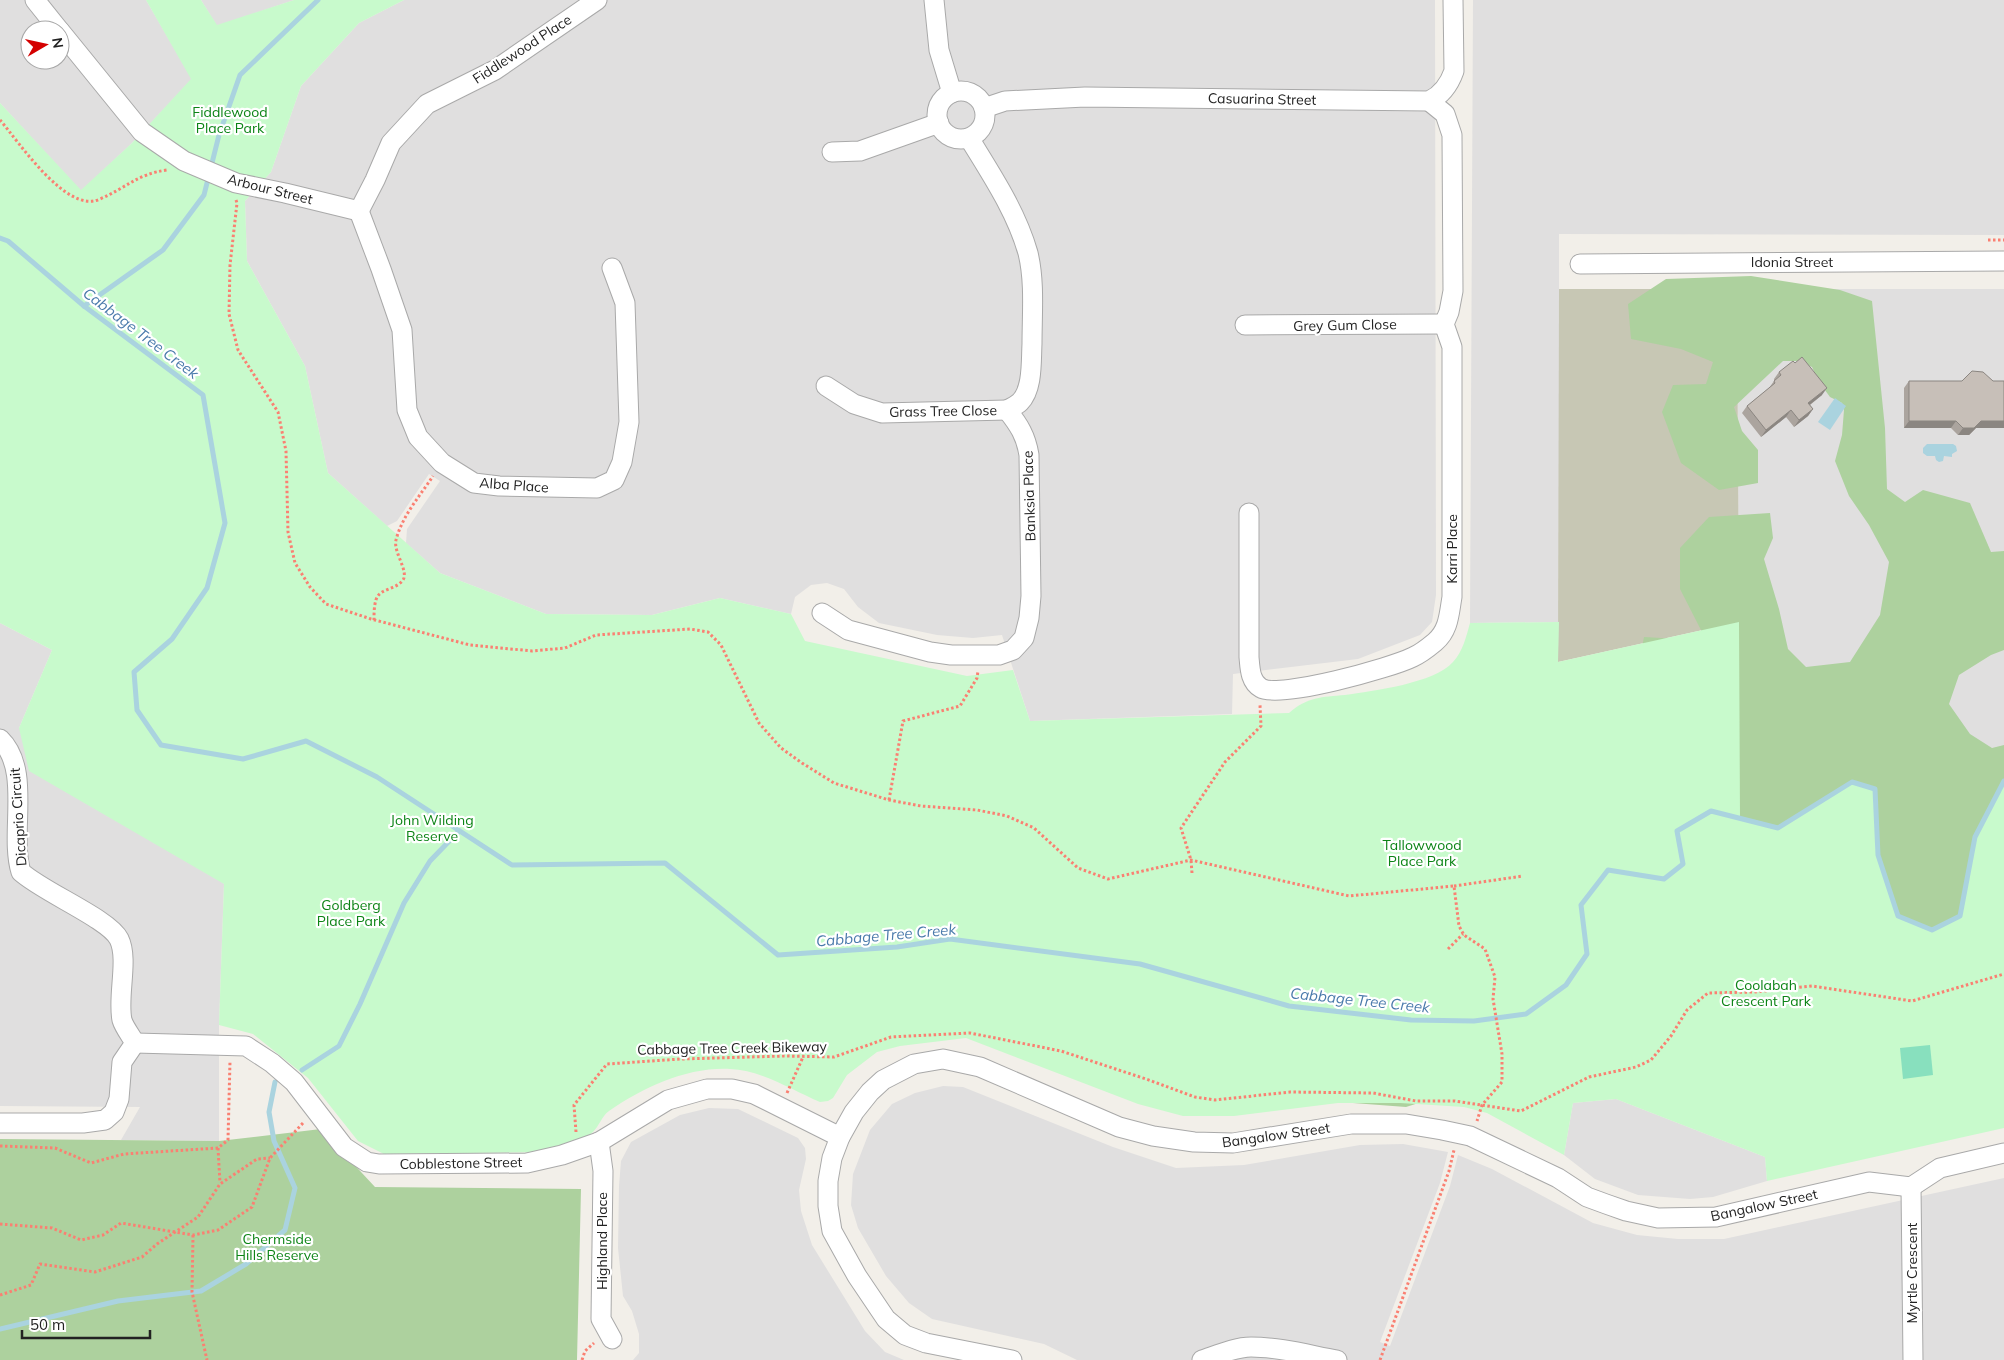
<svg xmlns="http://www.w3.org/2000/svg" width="2004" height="1360" font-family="Mulish,sans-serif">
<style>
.residential{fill:#e0dfdf;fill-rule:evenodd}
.construction{fill:#c7c7b4}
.forest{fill:#add19e}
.park{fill:#c8facc}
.pitch{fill:#88e0be}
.water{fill:#aad3df}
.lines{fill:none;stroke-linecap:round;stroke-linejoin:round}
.stream{stroke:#aad3df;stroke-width:5}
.street-casing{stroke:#a9a9a9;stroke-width:21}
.path{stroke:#fa8072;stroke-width:3;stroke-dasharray:2.5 2.5;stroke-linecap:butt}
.street{stroke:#fff;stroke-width:19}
.wall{fill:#aba49e}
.shaded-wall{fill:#8b8681}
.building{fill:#c7bfb8;stroke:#8b8681}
.labels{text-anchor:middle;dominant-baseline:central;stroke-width:4.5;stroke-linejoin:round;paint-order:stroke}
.street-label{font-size:14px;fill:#222;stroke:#fff}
.park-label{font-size:14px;fill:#0c8416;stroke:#fff}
.water-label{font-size:15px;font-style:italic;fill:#4a7aab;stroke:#fff}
</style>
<rect width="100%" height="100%" fill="#f2efe9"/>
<g class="residential">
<path d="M0,0h146l46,79 -60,64 -51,48 -81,-88zM30,30h30v30h-30z"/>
<polygon points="201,0 294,0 217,26"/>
<polygon points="404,0 1435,0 1436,595 1432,622 1420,635 1358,659 1233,674 1232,714 1030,721 1002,635 973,638 937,635 879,623 858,607 844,589 827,583 811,585 795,597 791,614 720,598 652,615 546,614 440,573 406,543 407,529 440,481 429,474 397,521 387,526 328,473 305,366 247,261 245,201 271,172 301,86 359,23"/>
<polygon points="1473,0 2004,0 2004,235 1559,234 1559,622 1470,623"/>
<polygon points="1737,289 2004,289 2004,781 1740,818"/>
<polygon points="0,623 52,650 19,728 224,884 219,1025 219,1141 121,1140 140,1107 0,1106"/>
<polygon points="943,1086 963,1087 1113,1147 1176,1168 1244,1165 1360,1145 1403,1144 1448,1152 1440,1183 1380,1342 1390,1346 1450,1186 1458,1155 1492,1169 1593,1223 1637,1235 1678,1239 1724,1239 2004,1178 2004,1360 1077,1360 1044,1344 932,1319 909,1303 886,1276 858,1228 851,1205 853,1174 870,1130 892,1104 915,1093"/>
<polygon points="1616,1099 1765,1157 1767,1181 1713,1197 1690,1199 1638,1195 1595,1179 1564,1155 1573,1103"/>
<polygon points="709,1108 738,1109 798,1138 805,1148 806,1159 799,1190 801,1211 812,1245 865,1331 885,1352 904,1360 633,1360 639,1353 639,1334 632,1311 623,1296 618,1248 619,1186 621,1161 631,1142 680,1115"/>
</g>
<polygon class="construction" points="1559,289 1737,289 1739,622 1558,662"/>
<g class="forest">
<polygon points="1751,276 1840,290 1872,301 1885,428 1887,489 1905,502 1923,490 1970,503 1991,552 2004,551 2004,650 1991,655 1959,675 1949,704 1970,734 1992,748 2004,745 2004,918 1406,1107 1313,1100 1634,690 1644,637 1679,639 1703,634 1680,589 1680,548 1709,517 1770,513 1773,538 1764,559 1779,609 1788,649 1806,667 1850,662 1880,615 1889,562 1869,525 1849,496 1835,461 1842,435 1844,410 1842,403 1830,397 1819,382 1812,367 1798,361 1783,361 1734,407 1742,431 1758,450 1758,483 1719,490 1681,463 1662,412 1673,385 1706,384 1713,362 1681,349 1631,339 1628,304 1666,279"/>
<polygon points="321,1129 375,1187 581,1189 577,1360 0,1360 0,1139 219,1141"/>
</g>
<path class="park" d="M146,0h55l16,25 77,-25h110l-45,23 -58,63 -30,86 -26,29 2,60 58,105 23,107 112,100 106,41 106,1 68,-17 71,16 14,27 162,35 46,-6 17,51 259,-8c18,-16 33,-16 56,-18 28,-4 90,-12 108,-33 10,-11 13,-25 17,-39l89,-1 -1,40 181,-40 1,196 38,10 74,-46 23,7 3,66 20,61 34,13 28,-13 15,-79 29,-56v347l-237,53 -2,-24 -149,-58 -43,4 -9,52 -77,-42 -23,-6 -64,-4h-62l-104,13h-51l-45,-12 -172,-66 -66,8 -23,6 -30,23 -14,23 -5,3 -8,1c-28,-12 -59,-32 -90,-33 -43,-2 -86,18 -121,42 -7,5 -10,15 -16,21 -11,11 -31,16 -45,20l-164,2 -26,-13 -50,-63 -55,-44 -34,-9 5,-141 -195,-113 -10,-43 33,-78 -52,-27v-520l81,87 51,-47 59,-64z"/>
<polygon class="pitch" points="1930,1045 1933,1075 1903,1079 1900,1048"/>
<g class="water">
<polygon points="1835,398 1846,406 1830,430 1818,422"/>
<polygon points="1927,444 1953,444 1956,446 1957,451 1952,454 1952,457 1944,456 1943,461 1939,462 1936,460 1935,456 1927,456 1923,453 1923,448"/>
</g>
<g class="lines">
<g class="stream">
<polyline points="0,238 8,241 84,306 203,395 225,523 207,588 172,639 134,672 137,710 161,745 243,759 306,741 377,777 512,865 665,863 778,955 897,947 950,939 1140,964 1289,1006 1411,1020 1474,1021 1526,1014 1566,985 1587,954 1581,905 1608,870 1664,879 1683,864 1677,831 1711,811 1778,828 1852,782 1875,789 1878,855 1898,916 1932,930 1960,916 1975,837 2004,781"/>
<polyline points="84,306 163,250 204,195 219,135 240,75 318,0"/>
<polyline points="302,1070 339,1046 360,1004 404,903 430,861 459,831"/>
<polyline points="0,1329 118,1301 201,1291 246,1264 285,1230 295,1188 274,1141 269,1112 275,1082"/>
</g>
<g class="street-casing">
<g id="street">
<polyline points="35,0 59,30"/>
<polyline points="934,0 939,50 952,93"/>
<polyline points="60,31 142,132 184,161 236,183 285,193 359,211"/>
<circle cx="961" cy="115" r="24"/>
<path d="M984,108l21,-7 80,-4 344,4c13,-6 20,-16 25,-30l-1,-71"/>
<polyline points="832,152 860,151 939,123"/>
<polyline points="359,211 381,269 402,330 407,410 418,437 442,463 474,483 499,486 597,488 614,480 622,462 629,422 625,303 612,268"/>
<polyline points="359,211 375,180 391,143 427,104 495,70 597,0"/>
<polyline points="1580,264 2004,261"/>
<polyline points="1245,325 1444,324"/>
<polyline points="826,386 854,404 882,413 1007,410"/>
<path d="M1249,513v144c1,11 1,25 12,31 18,11 130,-20 152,-31 7,-3 16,-10 22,-15 14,-12 14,-28 17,-45v-250l-8,-23 5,-12 4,-21 -1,-156 -7,-21 -16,-13"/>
<path d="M822,613l26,17 82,22 21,3h48l14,-5 11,-12 5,-20 2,-22 -2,-141c-3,-19 -10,-30 -22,-45 4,-2 10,-5 13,-8 13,-13 11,-41 12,-58 0,-30 3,-62 -4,-91 -12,-42 -37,-79 -59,-115"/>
<path d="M0,739c32,31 9,94 21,133 22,20 88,47 98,67 10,20 -2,58 3,81 2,7 9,16 13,23l-13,19 -3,37 -5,13 -9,8 -22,3h-83"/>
<polyline points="135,1043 246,1046 272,1063 294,1082 344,1147 367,1162 379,1164 527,1163 562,1155 599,1142 668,1100 707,1089 732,1089 754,1094 840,1137"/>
<polyline points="599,1142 603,1171 601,1319 612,1339"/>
<polyline points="1911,1187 1913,1360"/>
<polyline points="1012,1360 926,1343 905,1335 886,1319 857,1276 832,1231 828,1206 828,1181 832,1158 840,1137 854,1112 870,1092 883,1080 914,1064 943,1059 980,1067 1119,1127 1153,1136 1194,1142 1233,1143 1351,1124 1406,1124 1442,1130 1470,1136 1558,1178 1587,1197 1606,1204 1626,1211 1658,1218 1716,1217 1869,1182 1911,1187 1940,1168 2004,1153"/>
<path d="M1202,1360c15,-5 33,-13 49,-13 29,0 58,8 86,13"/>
</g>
</g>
<g class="path">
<path d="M0,120c19,22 67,95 100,79 26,-11 37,-25 67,-29"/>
<polyline points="236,200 237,203 230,265 229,314 238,350 278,412 286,451 288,532 295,563 310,587 326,604 371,619 470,645 532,651 565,648 596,635 690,629 708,632 721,645 759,723 781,748 802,763 834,783 889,800 921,806 977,810 1007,816 1034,828 1078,868 1108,879 1191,860 1349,896 1454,886 1459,926 1464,935 1485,949 1495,977 1493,999 1502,1054 1502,1082 1482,1105 1477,1121"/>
<polyline points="1988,240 2004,240"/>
<path d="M374,620c0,-6 0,-14 2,-20 3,-12 20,-10 27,-20 6,-9 -10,-28 -7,-40 6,-24 24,-44 37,-64"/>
<polyline points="889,800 903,721 960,706 977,678 978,671"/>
<polyline points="1192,873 1191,860 1181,828 1225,762 1261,726 1260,705"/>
<polyline points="1454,886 1523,876"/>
<polyline points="1448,949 1463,934"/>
<polyline points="787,1093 803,1057"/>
<polyline points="576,1132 574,1105 607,1064 681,1059 784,1056 834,1057 891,1037 970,1033 1061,1051 1146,1079 1195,1097 1215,1100 1290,1092 1373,1093 1416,1101 1455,1101 1521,1111 1589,1077 1636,1067 1651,1060 1671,1036 1687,1010 1708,993 1754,992 1812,986 1912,1001 2004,974"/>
<polyline points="0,1146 55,1148 91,1163 124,1154 218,1148 228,1140 230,1061"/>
<polyline points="218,1148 220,1183"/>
<polyline points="0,1224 52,1228 81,1240 103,1235 121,1223 193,1235 218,1230 252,1207 270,1158 304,1122"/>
<polyline points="193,1235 192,1292 207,1360"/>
<polyline points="0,1295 31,1285 40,1264 95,1272 142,1257 157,1244 198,1217 220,1184 257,1159 270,1158"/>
<polyline points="582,1360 585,1351 594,1343"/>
<polyline points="1380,1360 1449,1171 1454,1150"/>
</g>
<use href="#street" class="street"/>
</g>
<g class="wall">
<polygon points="1779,372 1822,395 1810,405 1813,409 1808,416 1794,427 1786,417 1761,437 1742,413 1747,406 1769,388 1774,381 1774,379"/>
<polygon points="1909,381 1962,381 1976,428 1969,435 1958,435 1951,428 1904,428 1904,388"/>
</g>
<g class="shaded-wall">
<polygon points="1827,388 1822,395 1803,410 1808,403"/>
<polygon points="1813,409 1808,416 1794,427 1799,420"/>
<polygon points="1791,410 1786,417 1761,437 1766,430"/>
<polygon points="1909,421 1956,421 1951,428 1904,428"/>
<polygon points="1981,421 2004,421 2004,428 1976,428 1969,435 1958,435 1963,428"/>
</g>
<g class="building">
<polygon points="1802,357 1827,388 1808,403 1813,409 1799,420 1791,410 1766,430 1747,406 1775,383 1774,381 1781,375 1779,372 1793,361 1795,363"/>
<polygon points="1972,371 1983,372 1993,381 2004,381 2004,421 1981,421 1974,428 1963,428 1956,421 1909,421 1909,381 1962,381"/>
</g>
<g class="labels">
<g class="street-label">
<text transform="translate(522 49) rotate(-33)">Fiddlewood Place</text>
<text transform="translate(1262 99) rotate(1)">Casuarina Street</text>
<text transform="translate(270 189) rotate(14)">Arbour Street</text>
<text x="1792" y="262">Idonia Street</text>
<text transform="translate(1345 325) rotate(-1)">Grey Gum Close</text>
<text transform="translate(943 411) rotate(-1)">Grass Tree Close</text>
<text transform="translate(514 485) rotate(4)">Alba Place</text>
<text transform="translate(1029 496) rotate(-92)">Banksia Place</text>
<text transform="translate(1452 549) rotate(-90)">Karri Place</text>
<text transform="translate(18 817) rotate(-94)">Dicaprio Circuit</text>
<text transform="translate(732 1048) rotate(-1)">Cabbage Tree Creek Bikeway</text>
<text transform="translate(1276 1135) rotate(-8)">Bangalow Street</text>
<text transform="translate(461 1163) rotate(-1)">Cobblestone Street</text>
<text transform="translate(1764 1205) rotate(-12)">Bangalow Street</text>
<text transform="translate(602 1241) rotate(-90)">Highland Place</text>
<text transform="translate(1912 1273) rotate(-90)">Myrtle Crescent</text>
</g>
<g class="park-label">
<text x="230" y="112">Fiddlewood<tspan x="230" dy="16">Place Park</tspan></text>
<text x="432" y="820">John Wilding<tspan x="432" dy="16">Reserve</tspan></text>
<text x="1422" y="845">Tallowwood<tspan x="1422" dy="16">Place Park</tspan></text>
<text x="351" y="905">Goldberg<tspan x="351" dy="16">Place Park</tspan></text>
<text x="1766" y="985">Coolabah<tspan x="1766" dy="16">Crescent Park</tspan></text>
<text x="277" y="1239">Chermside<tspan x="277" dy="16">Hills Reserve</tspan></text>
</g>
<g class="water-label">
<text transform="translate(141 333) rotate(37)">Cabbage Tree Creek</text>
<text transform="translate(886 935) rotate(-5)">Cabbage Tree Creek</text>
<text transform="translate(1360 1000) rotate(6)">Cabbage Tree Creek</text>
</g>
</g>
<g transform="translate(45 45) rotate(81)"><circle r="24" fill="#ffffff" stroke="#a7a7a7"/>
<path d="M0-4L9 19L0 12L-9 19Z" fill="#d40000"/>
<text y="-8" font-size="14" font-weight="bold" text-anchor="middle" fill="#222222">N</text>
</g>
<path d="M22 1330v8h128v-8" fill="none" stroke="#222222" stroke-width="2.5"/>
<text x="30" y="1330" font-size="15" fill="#222222" stroke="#ffffff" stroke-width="4" paint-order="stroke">50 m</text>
</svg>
